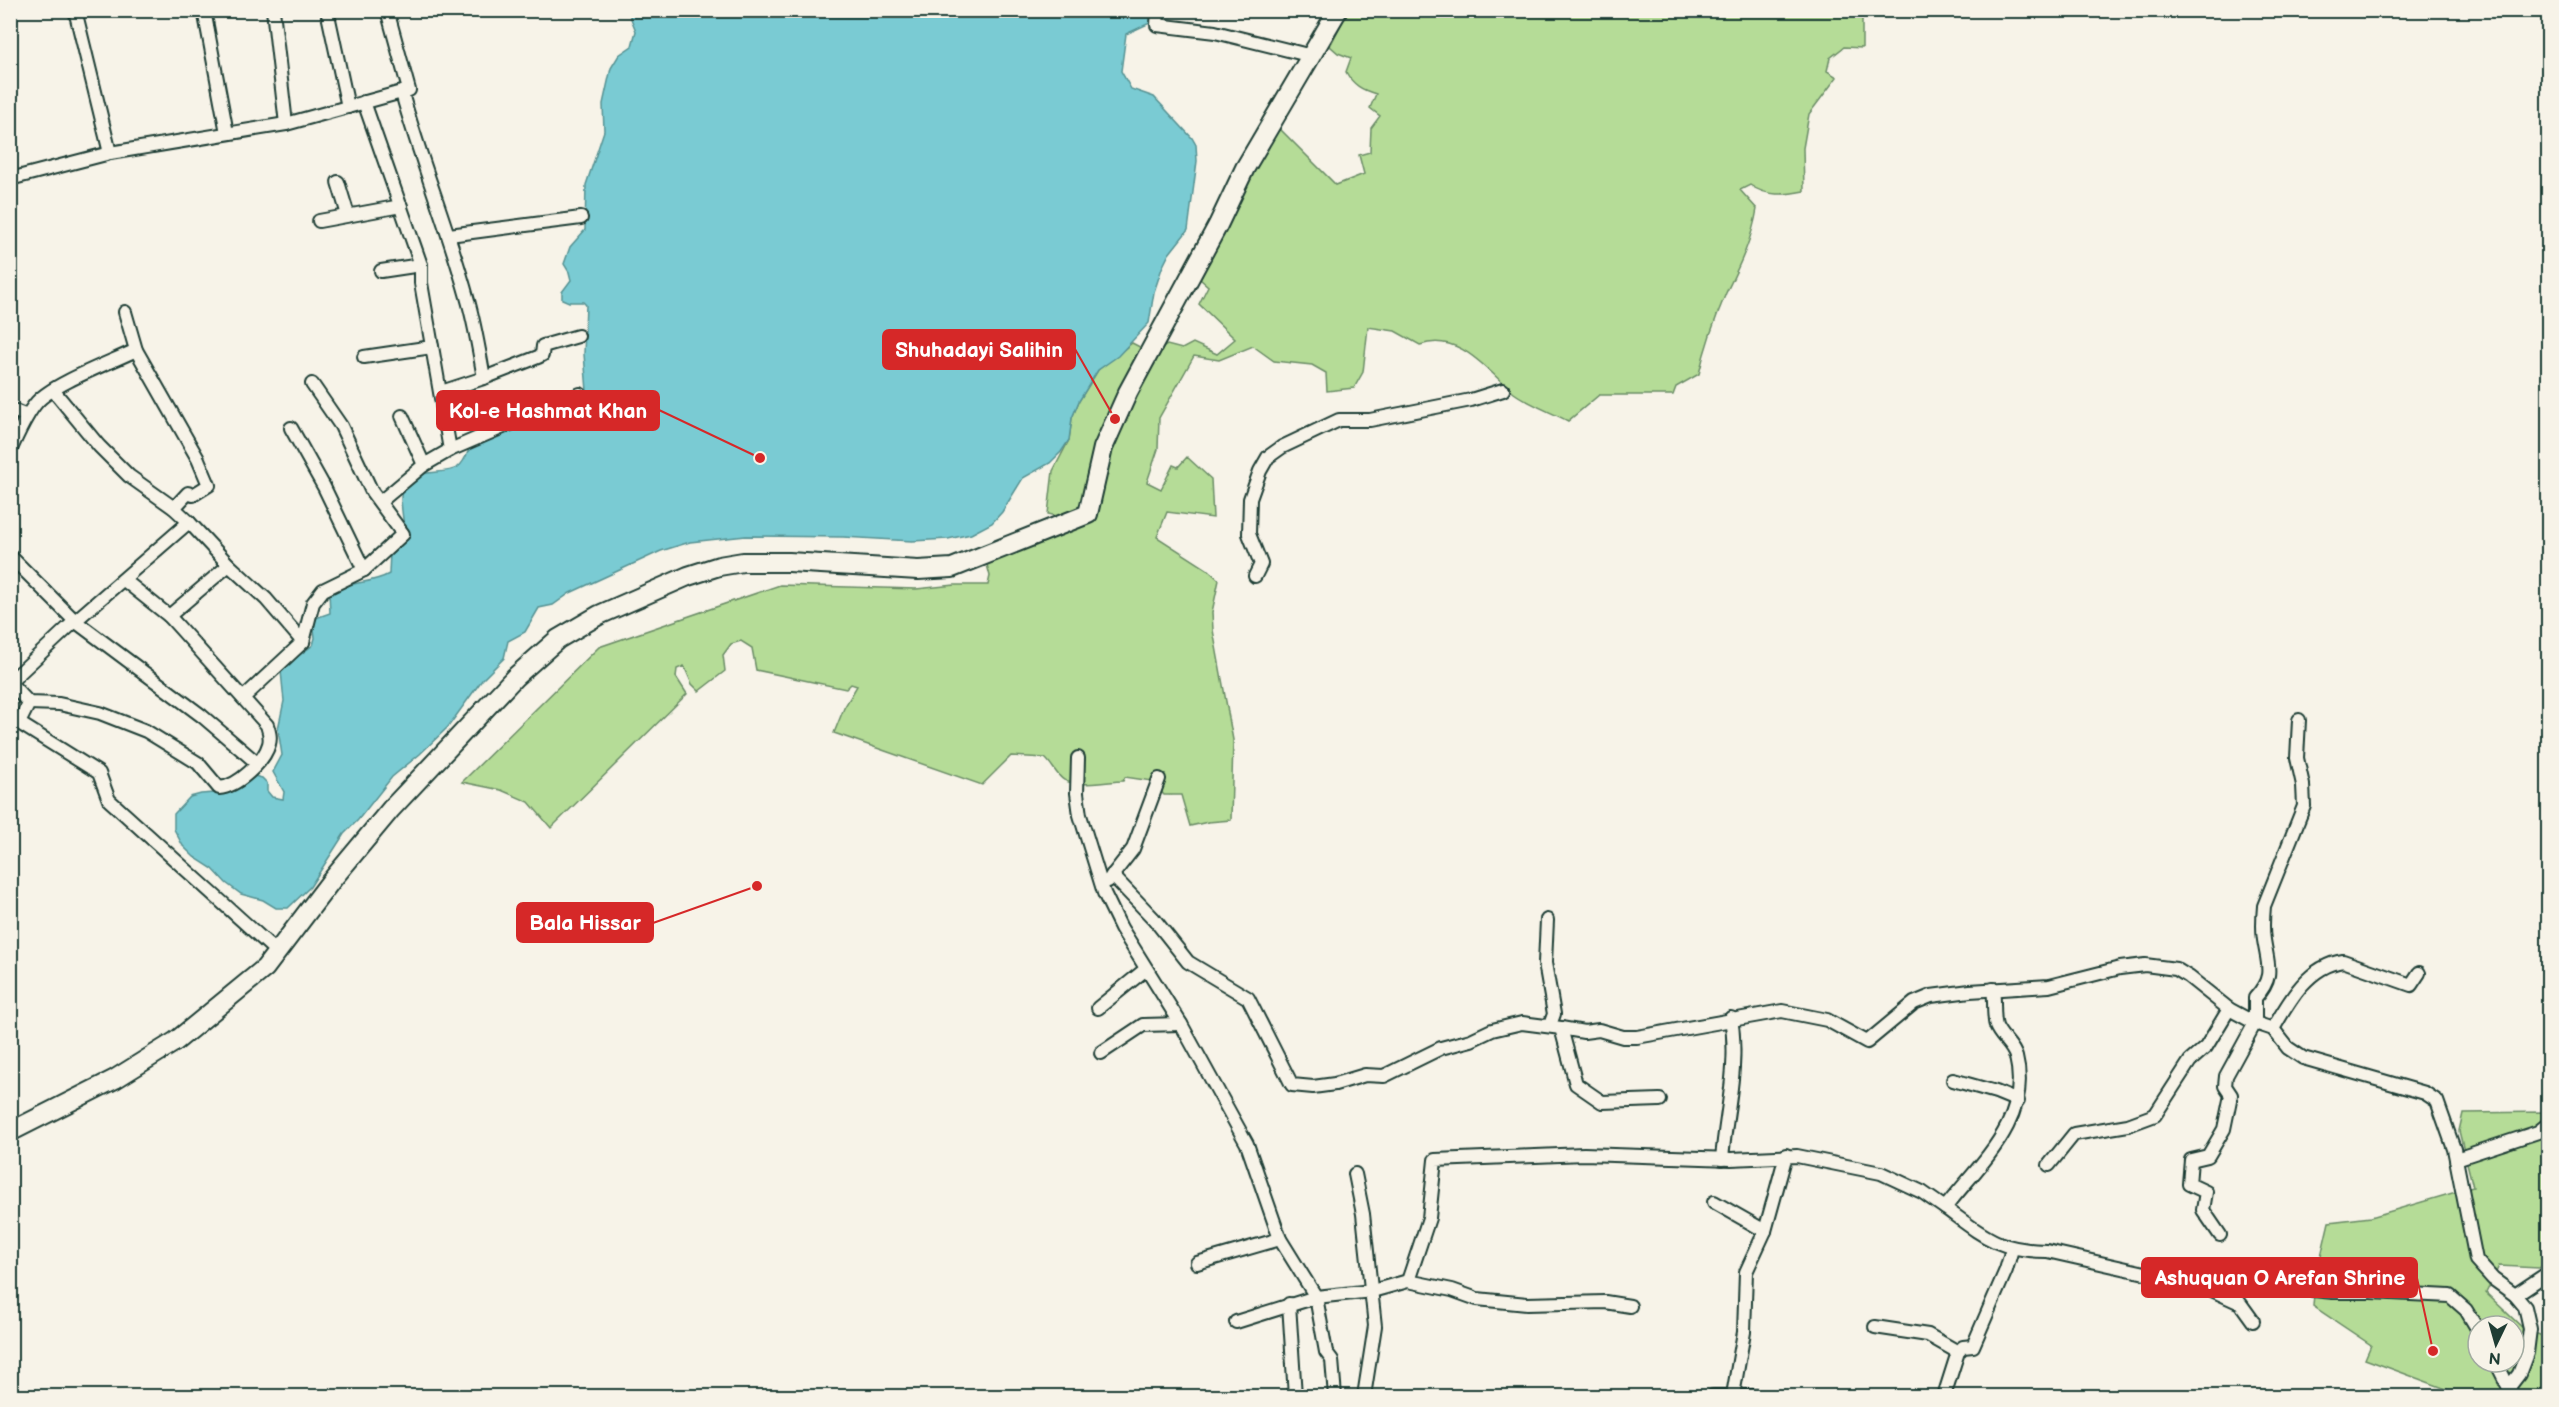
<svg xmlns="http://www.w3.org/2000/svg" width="2559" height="1407" font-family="'Balsamiq Sans',sans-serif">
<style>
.green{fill:#b5dc97;stroke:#6a8c66;stroke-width:1.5;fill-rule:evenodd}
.water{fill:#7acbd3;stroke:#569293;stroke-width:1.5}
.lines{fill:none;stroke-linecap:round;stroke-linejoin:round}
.street-casing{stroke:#1f3d34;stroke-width:16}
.secondary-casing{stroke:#1f3d34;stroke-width:22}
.street{stroke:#f7f3e8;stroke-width:12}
.secondary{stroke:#f7f3e8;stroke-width:18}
.leader{fill:none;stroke:#d62828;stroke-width:2}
.callout-dot{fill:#d62828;stroke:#f7f3e8;stroke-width:2}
.callout{fill:#d62828;stroke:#d62828;stroke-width:2}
.callout-label{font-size:21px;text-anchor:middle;font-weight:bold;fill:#fff}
</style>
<rect width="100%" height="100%" fill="#f7f3e8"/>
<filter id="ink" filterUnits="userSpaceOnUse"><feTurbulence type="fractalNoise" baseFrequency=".0167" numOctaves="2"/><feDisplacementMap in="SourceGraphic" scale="12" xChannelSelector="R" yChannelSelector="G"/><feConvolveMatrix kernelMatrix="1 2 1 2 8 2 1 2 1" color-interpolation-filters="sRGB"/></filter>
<g filter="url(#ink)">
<g class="green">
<path d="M1348,11h528l-1,2 -13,1v34l-18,-1 -14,11 -3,13 10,6 -28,37 -6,34 1,43c-19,4 -37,6 -54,-6l-10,5 17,19c-5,31 -18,57 -31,84 -11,26 -21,54 -27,81l-23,13 -3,8h-74l-31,26c-17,-9 -39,-17 -54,-28 -26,-21 -54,-62 -94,-48l-25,-14 -27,-4 -5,45 -9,16 -27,3 -1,-18 -14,-8 -38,-4 -21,-15 -34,14 -25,-4 -35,62 -1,31 -11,33 14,7 12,-24 5,2 9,-10 24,22 2,39 -46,-6 -10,25 50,32 12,11 -7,32 1,18 20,110 -2,80 -23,2 -18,4 -9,-31h-17l-12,-14 -27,-4 -2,4c-15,0 -47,7 -59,-1 -7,-4 -12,-16 -19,-22l-34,-2 -29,29 -148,-52 10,-25 13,-22 -6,-2 -5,5 -90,-19 -4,-22 -11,-7 -10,3 -8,11 2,16 -26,20 -7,-7 -8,-18 -7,3 -1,8 11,17 -136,134 -22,-26 -28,-12 -39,-8 137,-135 181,-62 136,4 39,-4h33l2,-9 -4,-15 90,-48 -19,3 -9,-2 5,-43 16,-31 3,-22 7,-17 19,-31 34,-27 21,11 14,-9 15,4 11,-6 24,11 18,-15 -36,-35 9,-18 -8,-7 72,-145 8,-5 56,56 28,-11 -5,-19 11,-3 1,-24 9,-12 -10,-8 6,-14c-14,-4 -23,-9 -30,-22l5,-14 -13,-5 -8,-7z"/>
<path d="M2548,1112l-4,23 4,2v124l-9,7 -40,-2 -13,27 38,36 24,9v43l-17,15h-66l-100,-37 6,-14 -58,-39 2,-24 14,-60 42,-5 102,-30 -14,-56 4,-18zM2478,1326h36v36h-36z"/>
</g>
<path class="water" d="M628,11h526l-4,12 -24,11 -5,37 10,18 23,8 38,41 4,7 1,16 -9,69 -19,24 -7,14 -8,24 -5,31 -31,33 -20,14 -19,31 -7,17 -3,22 -8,12 -11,11 -27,15 -21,34 -10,11 -21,11 -23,5 -36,2 -69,-4 -97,-1 -56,6 -29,9 -91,42 -17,12 -14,3 -14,24 -17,9 -4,17 -22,22 -34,47 -28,27 -28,23 -34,43 -14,14 -34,53 -22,21h-12l-13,-8 -22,-6 -15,-11 -13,-14 -19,-12 -11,-11 -9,-17v-15l16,-17 11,-3 27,-2 26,-16 8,2 5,5v8l5,6 11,2 1,-7 -11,-20 9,-17 -4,-26 6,-28 -3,-30 5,-6 27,-20 2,-7 -2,-19 17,-6 -1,-21c21,-11 43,-8 60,-18l1,-22 15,-17c-1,-12 -4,-26 -4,-38 2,-34 41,-19 57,-30 6,-4 9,-13 12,-20l113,-50 4,-6 -3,-37 2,-49 -3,-3h-14l-7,-3v-7l9,-12 -2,-8 -5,-8 6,-17 15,-17 1,-45 18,-54 -1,-27 8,-36 8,-13 13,-9 4,-15z"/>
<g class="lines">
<g class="street-casing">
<g id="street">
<polyline points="75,10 110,153"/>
<polyline points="204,10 227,133"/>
<polyline points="273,10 286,124"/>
<polyline points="327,10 348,107"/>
<polyline points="1158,10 1157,25 1215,32 1312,56"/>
<path d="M402,93c19,69 46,135 65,204 8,27 12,54 17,81l-43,14"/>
<polyline points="364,102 421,265 421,283 450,450"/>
<polyline points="10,179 110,153 286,124 409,90 387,10"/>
<polyline points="338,182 348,215"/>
<polyline points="319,221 401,206"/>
<polyline points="449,235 581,218"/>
<polyline points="381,271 421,265"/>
<polyline points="125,312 136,350 198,459 209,485 193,495 188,493 174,508"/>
<polyline points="364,357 432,347"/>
<polyline points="484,378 538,357 542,355 543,346 578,336"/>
<polyline points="53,390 99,446 129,476 174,508 189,522 229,565 266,599 303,642"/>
<polyline points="10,409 27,416"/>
<polyline points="402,416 424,465"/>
<polyline points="291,428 324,487 364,570"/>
<path d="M10,451c8,-17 15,-35 27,-49 17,-19 75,-40 99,-52"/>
<polyline points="380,502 424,465 450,450 580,394"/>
<polyline points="10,556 75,621 202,716 257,763"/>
<polyline points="1255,576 1261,564 1249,534 1250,499 1260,471 1268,457 1282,447 1339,420 1370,420 1471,400 1503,390"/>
<polyline points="169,616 229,565"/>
<polyline points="10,682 75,621 189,522"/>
<path d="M10,683l19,20 30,1 41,9 46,18 52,32 21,25c18,-1 45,-26 50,-44 2,-7 0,-13 -2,-19l-98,-109 -45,-36"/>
<polyline points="243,698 303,642 313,603 323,590 364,570 403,534 372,492 341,426 312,384"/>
<polyline points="29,703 19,723 99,773 109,800 278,953"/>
<polyline points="1078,758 1077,793 1080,815 1104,893 1121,928 1181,1024 1247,1144 1280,1239 1316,1297 1326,1352 1332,1360 1335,1396"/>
<polyline points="1112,875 1154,919 1188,962 1248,998 1292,1085 1313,1087 1335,1084 1365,1075 1384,1076 1441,1048 1471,1040 1492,1030 1522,1023 1561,1028 1576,1084 1602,1102 1660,1100"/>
<polyline points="1108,881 1133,849 1159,779"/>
<polyline points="1547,920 1545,963 1554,1014 1550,1025"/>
<polyline points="1098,1008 1146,969"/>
<polyline points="1561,1028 1584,1032 1599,1030 1623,1037 1637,1037 1782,1011 1827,1020 1867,1042 1914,1003 1931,996 1970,991 2049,986 2120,968 2145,965 2176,969 2189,977 2229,1009 2255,1023 2273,1029 2288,1048 2303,1058 2425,1093 2437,1101 2454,1149 2476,1260 2493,1279 2515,1295 2525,1307 2530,1329 2527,1353 2519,1374 2509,1387"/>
<path d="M2273,1029c16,-28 35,-63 70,-68l68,24 8,-12"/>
<polyline points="1101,1053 1143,1025 1181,1024"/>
<polyline points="1953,1080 1996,1092 2018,1101"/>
<path d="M1722,1159c4,-48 17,-93 9,-141"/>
<polyline points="2456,1159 2538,1132 2548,1124"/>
<polyline points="2049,1165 2074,1134 2128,1125 2155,1115 2190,1061 2206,1047 2229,1009"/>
<polyline points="1355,1174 1363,1214 1375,1326 1364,1396"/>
<polyline points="1714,1202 1765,1231"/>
<path d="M1945,1208c37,27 53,43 102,43l156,35 37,17 13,18"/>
<path d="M2220,1235l-17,-25 3,-18 -17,-8 2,-24 17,-4 16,-27 7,-34 -6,-9 1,-10 29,-53v-25c20,-22 13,-32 9,-58 -2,-12 -1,-23 0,-34l40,-100 -1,-21 -6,-27 2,-38"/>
<polyline points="1197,1263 1280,1239"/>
<polyline points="2255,1270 2303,1289 2333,1292 2371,1292 2450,1296 2466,1310 2478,1330"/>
<path d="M1408,1281l21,-63 6,-58 149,-6 147,5 66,-3 84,17 41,19 23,16c35,-45 87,-88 71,-151 -3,-12 -16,-20 -20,-31 -3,-9 -1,-26 -3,-37"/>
<polyline points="2515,1295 2548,1273"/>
<polyline points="1289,1304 1295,1396"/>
<polyline points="1236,1322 1316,1297 1372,1291 1408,1281 1452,1290 1477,1299 1527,1304 1605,1302 1630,1306"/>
<polyline points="1875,1327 1928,1335 1958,1352"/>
<polyline points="2496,1362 2513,1396"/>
<polyline points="1733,1395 1744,1332 1746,1272 1765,1231 1786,1155"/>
<polyline points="1713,1396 1772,1396"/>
<polyline points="1944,1396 1958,1352 1963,1347 1973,1346 2006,1270 2012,1249"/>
</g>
</g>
<g class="secondary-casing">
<polyline id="secondary" points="10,1132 115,1079 176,1041 265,968 331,881 391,809 515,677 558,639 599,615 688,576 719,566 743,562 789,562 918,570 952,568 1088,514 1103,448 1128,392 1218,225 1245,168 1338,10"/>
</g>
<use href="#street" class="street"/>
<use href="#secondary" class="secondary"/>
</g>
</g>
<path class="leader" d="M1115 419L1075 349M760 458L659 410M757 886L653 923M2433 1351L2417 1278"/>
<g class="callout-dot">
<circle cx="1115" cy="419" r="6"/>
<circle cx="760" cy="458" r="6"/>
<circle cx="757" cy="886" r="6"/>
<circle cx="2433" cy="1351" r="6"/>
</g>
<g class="callout">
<rect x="883" y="330" width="192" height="39" rx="6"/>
<rect x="437" y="391" width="222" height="39" rx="6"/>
<rect x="517" y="903" width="136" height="39" rx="6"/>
<rect x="2142" y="1258" width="275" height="39" rx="6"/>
</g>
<g class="callout-label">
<text x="979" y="357">Shuhadayi Salihin</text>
<text x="548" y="418">Kol-e Hashmat Khan</text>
<text x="585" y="930">Bala Hissar</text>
<text x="2280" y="1285">Ashuquan O Arefan Shrine</text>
</g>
<rect width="2559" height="1407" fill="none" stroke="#f7f3e8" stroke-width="36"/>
<rect x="18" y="18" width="2523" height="1371" fill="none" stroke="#1f3d34" stroke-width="2" filter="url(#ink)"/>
<g transform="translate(2496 1344) rotate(185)"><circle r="28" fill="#f7f3e8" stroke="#a1aaa0" stroke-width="1.5"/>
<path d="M0-4.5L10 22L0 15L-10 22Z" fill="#1f3d34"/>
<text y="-9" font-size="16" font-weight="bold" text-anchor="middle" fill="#1f3d34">N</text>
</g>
</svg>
